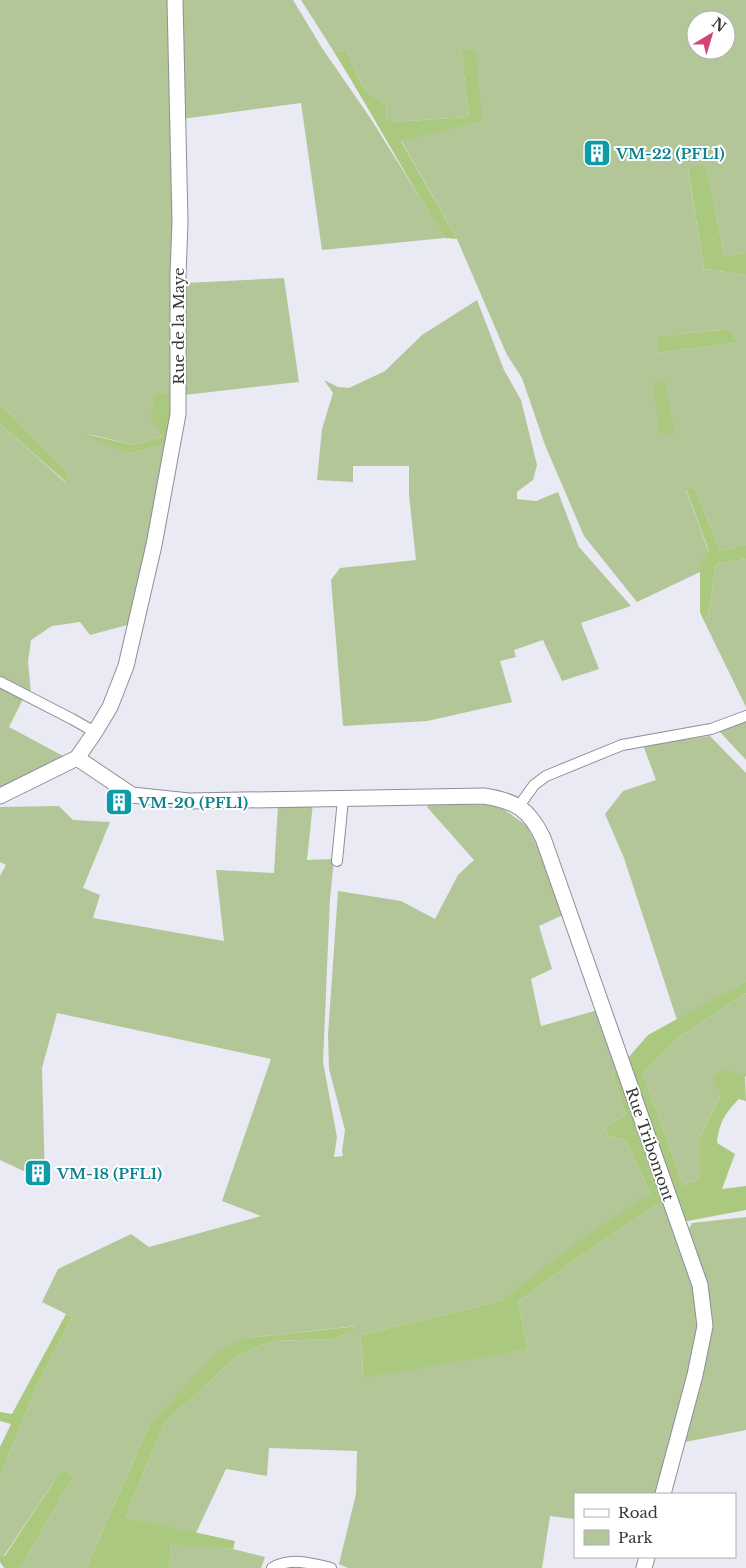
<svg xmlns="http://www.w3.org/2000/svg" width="746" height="1568" font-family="'Libre Baskerville',serif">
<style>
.green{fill:#b2c698;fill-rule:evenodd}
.forest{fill:#aac97f}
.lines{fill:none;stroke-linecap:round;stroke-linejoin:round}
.street-casing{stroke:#8e8e98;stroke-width:12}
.secondary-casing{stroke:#8e8e98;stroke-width:17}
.street{stroke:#fff;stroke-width:10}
.secondary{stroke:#fff;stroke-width:15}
.labels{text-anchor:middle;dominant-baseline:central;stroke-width:4;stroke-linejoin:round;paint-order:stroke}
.culture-label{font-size:15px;font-weight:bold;fill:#0d838f;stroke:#fff;text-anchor:start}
.street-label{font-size:15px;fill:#38383c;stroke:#fff}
</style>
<rect width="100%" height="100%" fill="#eaeaf5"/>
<g class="green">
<polygon points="0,0 169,0 175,394 155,395 163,436 133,445 88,434 127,454 169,443 131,624 90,635 80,622 52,626 31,640 28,662 31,693 0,677 0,424 65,482 69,474 8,411 0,405"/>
<polygon points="182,0 293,0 322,48 371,119 445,238 322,250 301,103 182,119"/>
<path d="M301,0h445v253l-22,2 -18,-89 -18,3 16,100 42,6v269l-26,7 -25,-63 -9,2 23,62 -9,9v11l-63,30 -53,-66 -39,-91 -23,-67 -15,-23 -50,-116 -56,-99 81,-19 -21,-71 8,67 -77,5 -6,-2 1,-14 -23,-17 -18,-39 -12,2zM696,20h30v30h-30zM731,329l3,14 -77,10 1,-17z"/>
<polygon points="284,278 299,382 184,395 186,283"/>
<polygon points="477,300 504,370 521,400 537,465 533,480 517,492 517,499 536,501 558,492 579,547 631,606 581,623 599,669 562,681 543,640 514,650 516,657 500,661 512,702 427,721 343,726 331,580 340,568 416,560 409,495 409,466 353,466 353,482 317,480 322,429 333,393 324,380 338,387 349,388 385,371 422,335"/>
<polygon points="746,559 746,707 703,619 708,616 716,564"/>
<polygon points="0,685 24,697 9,727 63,756 0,789"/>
<polygon points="746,720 746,760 719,731"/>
<polygon points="710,736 746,773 746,981 677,1020 624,858 605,814 623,791 656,780 643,745"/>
<polygon points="313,803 307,860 334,859 330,899 323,1062 337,1137 334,1157 343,1156 342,1151 345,1130 329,1069 328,1035 338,891 401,901 435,919 458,875 474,860 427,807 431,803 498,805 527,826 550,872 565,914 539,926 552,969 531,979 541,1026 598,1010 618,1069 613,1075 626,1114 605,1127 608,1136 626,1140 650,1193 501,1301 360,1335 363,1353 362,1377 528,1349 518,1302 573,1261 659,1203 671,1213 698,1291 699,1335 658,1494 575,1494 575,1519 550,1516 542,1568 348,1568 339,1564 356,1494 357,1451 269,1448 267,1476 226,1469 196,1533 125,1517 164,1424 237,1356 272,1341 335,1339 357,1326 246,1338 149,1426 86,1568 20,1568 74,1476 62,1469 4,1556 0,1554 0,1476 36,1388 72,1317 42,1302 58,1269 131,1234 149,1247 261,1216 222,1201 271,1059 57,1013 42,1068 45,1181 0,1160 0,876 6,865 0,862 0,807 59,806 73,820 110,822 83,888 100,895 93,918 224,941 216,870 274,873 278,805"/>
<polygon points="746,993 746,1077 745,1076 721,1094 700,1137 700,1179 683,1185 643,1073 679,1037"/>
<polygon points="746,1217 746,1430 680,1443 710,1339 687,1232 692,1223"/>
<polygon points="171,1543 233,1549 265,1557 261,1568 169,1568"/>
</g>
<g class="forest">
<path d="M346,50l18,39 23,17 -1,13 6,3 77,-5 -8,-67h15l6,71 -81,20 56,98 -12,-1c-39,-61 -73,-125 -111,-186z"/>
<polygon points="706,165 724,255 746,253 746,275 704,269 688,168"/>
<polygon points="731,329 735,343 657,353 657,336"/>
<polygon points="665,381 675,435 659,433 653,382"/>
<polygon points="155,394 175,394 169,443 127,454 85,434 133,445 163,436 151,420"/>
<polygon points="0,405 8,411 69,474 66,482 0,424"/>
<polygon points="695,488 720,551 746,544 746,559 716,564 708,616 703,619 700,612 700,561 709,551 686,489"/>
<path d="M746,981v12l-67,44 -36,36 40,112 17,-6v-42l21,-43 -9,-15 13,-10 20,7 1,25 -7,-2c-14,14 -20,24 -22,44l18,11 -13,35 24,-3v24l-64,12 -23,-19 -86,58 -55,41 10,47 -166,29 1,-25 -3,-18 141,-34 80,-62 69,-46 -24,-53 -18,-4 -3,-9 21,-13 -13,-39 35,-40z"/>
<polygon points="66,1314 72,1317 36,1388 0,1476 0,1447 11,1424 0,1421 0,1412 12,1414"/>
<polygon points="359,1326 335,1339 272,1341 237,1356 164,1424 125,1517 235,1541 233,1549 171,1544 169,1568 86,1568 149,1426 216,1353 246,1338"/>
<polygon points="62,1469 74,1476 20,1568 4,1568 0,1562 0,1554 5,1556"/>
</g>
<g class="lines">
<g class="street-casing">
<g id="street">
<polyline points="0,682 72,719 95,732"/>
<polyline points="519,806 534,785 546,776 622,745 711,729 746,716"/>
<polyline points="337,861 343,799"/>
<path d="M272,1568c18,-11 39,-5 59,0"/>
</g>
</g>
<g class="secondary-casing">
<g id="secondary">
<path d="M77,758l55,37 57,6 295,-5c32,5 45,13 59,42l157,447 5,41 -10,49 -32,119"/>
<polyline points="0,796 77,758 95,732 110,707 126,666 154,545 178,414 178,274 180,222 175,0"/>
<polyline points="644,1568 647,1557"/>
</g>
</g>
<use href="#street" class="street"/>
<use href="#secondary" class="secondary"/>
</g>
<defs>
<g id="building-square" transform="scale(1.4375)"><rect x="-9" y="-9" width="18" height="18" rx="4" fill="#0f9aa8" stroke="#fff"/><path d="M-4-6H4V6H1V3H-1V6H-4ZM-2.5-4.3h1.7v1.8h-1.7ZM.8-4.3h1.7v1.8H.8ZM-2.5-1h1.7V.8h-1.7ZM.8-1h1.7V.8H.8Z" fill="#fff"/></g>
</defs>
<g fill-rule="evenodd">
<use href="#building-square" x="597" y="153"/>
<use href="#building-square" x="119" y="802"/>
<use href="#building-square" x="38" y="1173"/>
</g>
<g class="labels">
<g class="culture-label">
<text x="616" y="153">VM-22 (PFL1)</text>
<text x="138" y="802">VM-20 (PFL1)</text>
<text x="57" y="1173">VM-18 (PFL1)</text>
</g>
<g class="street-label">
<text transform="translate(178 326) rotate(-90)">Rue de la Maye</text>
<text transform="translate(650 1144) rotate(71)">Rue Tribomont</text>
</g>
</g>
<rect x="574" y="1493" width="162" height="65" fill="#ffffff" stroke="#afafb1"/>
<rect x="584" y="1509" width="25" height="8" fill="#ffffff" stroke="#afafb1"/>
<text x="618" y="1518" font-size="15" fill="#38383c">Road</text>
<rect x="584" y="1530" width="25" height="15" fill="#b2c698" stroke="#afafb1"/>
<text x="618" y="1543" font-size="15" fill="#38383c">Park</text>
<g transform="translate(711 35) rotate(38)"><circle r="24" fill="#ffffff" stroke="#afafb1"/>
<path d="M0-4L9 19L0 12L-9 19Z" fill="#d04579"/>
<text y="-8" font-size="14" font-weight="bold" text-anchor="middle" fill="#38383c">N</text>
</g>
</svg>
